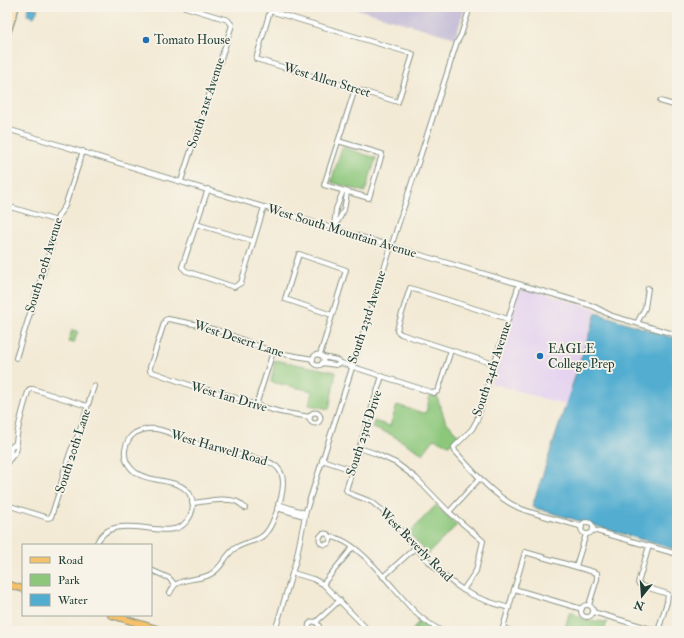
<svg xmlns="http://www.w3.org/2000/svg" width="684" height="638" font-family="'IM FELL Double Pica',serif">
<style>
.built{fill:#e5d3f0}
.industrial{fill:#c7c0d8}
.green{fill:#8cc77c;stroke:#568258}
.water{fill:#52add0;stroke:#387582}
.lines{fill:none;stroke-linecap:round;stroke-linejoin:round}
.street-casing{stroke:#899484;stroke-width:6}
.secondary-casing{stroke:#899484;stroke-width:8}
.primary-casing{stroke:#899484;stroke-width:8}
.street{stroke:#fff;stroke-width:4}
.secondary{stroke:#fbe6c4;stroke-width:5.5}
.primary{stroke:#f6c16b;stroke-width:6}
.poi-dot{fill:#1f6fb2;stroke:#f7f3e8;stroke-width:1.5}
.labels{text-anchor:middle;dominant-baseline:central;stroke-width:3.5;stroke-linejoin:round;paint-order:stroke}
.poi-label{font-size:13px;fill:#1f3d34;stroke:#f7f3e8;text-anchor:start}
.street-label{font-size:13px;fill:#1f3d34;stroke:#f7f3e8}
</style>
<rect width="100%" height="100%" fill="#f7f3e8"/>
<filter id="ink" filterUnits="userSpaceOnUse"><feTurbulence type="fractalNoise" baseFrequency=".025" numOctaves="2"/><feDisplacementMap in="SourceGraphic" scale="8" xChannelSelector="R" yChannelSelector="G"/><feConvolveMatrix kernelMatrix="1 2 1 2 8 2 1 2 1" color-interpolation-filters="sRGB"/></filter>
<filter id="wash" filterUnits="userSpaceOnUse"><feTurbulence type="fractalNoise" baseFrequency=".012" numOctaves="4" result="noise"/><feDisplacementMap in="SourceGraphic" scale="16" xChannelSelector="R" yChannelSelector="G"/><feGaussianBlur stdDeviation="0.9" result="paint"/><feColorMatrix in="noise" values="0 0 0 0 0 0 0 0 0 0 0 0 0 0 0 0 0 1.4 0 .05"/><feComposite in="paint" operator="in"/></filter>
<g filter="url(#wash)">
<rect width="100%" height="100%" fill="#f3ead5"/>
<polygon class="built" points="521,287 596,309 565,405 491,383"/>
<polygon class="industrial" points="350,7 465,7 455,38"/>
<g class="green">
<polygon points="342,147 376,158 365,192 331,182"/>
<polygon points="72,330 78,331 74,343 68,342"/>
<polygon points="275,360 336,372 329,409 309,405 312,391 271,382"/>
<polygon points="430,396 437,397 445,420 459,436 449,445 434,439 423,454 390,434 372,428 374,421 390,426 397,405 423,413 426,412"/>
<polygon points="436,505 457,525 428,554 409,533"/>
<polygon points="570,611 585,620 607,622 604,631 564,631"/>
<polygon points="420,620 435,631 412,631"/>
</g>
<g class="water">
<polygon points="29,7 38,9 34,17 27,15"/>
<polygon points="596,313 677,339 677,550 532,507"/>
</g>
</g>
<g filter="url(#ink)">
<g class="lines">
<g class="street-casing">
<g id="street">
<polygon points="270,11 413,54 398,102 256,59"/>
<polyline points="660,101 677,106"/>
<polyline points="7,129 434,259 593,306 612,316 677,335"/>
<polyline points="338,141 382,154 369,198 324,185 355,89"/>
<polyline points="181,181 232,25 228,20 185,7"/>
<polyline points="208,189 182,267 186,271 234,287 241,283 264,207"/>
<polyline points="7,206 57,221"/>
<polyline points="196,224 253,241"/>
<polyline points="334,226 336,209 343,191"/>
<polyline points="334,228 344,210 347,193"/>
<path d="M519,284l-42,136 -5,9 -18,18 1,4c18,20 38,45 64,57 20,8 42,12 63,19"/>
<polyline points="637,323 645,308 648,288"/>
<circle cx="318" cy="360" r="5.5"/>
<polyline points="320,355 346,270 299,254 285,299 332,315"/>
<polyline points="323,357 337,360 341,363 434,393 438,391 451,350"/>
<polyline points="16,358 51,247 58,216 65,206 83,151"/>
<polyline points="322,363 336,365 341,363"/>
<polyline points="494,364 401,334 397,331 398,326 410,288 508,319"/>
<path d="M382,376l-36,114 3,3 23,9 11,9c24,26 49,59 80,79 14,9 30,13 46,18"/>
<polyline points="256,405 273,352"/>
<circle cx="315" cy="418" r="5.5"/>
<polyline points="310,417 280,412 256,405 225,394 195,387 150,371 150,367 165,320 168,319 194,324 223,332 273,352 313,359"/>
<polyline points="359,448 374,453 396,463 416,478 449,512 483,541 476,571 463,590"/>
<polyline points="10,457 11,447 16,443"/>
<polyline points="322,460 352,470"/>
<path d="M7,463c3,-5 8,-9 9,-12 2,-3 0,-6 0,-9 2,-17 7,-33 12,-50l2,-3h3l54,17"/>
<path d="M192,503c13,-1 30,-6 43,-2 4,1 7,4 10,7"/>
<polyline points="278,504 305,513"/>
<polyline points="7,505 48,518 51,517 60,489 64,471 71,450 79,433 94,386"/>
<polyline points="277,508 304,516"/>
<polyline points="449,512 480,478"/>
<circle cx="587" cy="528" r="6"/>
<polyline points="593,530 677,554"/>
<circle cx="325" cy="539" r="5.5"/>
<path d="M331,537c29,3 64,56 85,76 7,7 17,13 25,18"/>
<path d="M96,545c14,-37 68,-4 87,-20 7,-6 10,-12 10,-21 -4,-32 -48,-16 -63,-37 -4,-5 -6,-10 -5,-17 1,-6 4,-13 10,-17 6,-3 14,-5 21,-4 14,2 33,13 48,17 16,5 33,8 50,12 9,2 21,4 26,13 8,12 -2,39 -8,52 -10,22 -22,15 -38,26 -10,8 -13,21 -25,26 -10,5 -25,3 -34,10 -2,2 -4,6 -5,8"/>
<polyline points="649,546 638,583 642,586 668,594 667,602 658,631"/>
<polyline points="576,566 586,534"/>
<polyline points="151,570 169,578 175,585"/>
<polyline points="293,573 313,579 323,584 369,631"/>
<polyline points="383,577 416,547"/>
<polyline points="323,584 353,547"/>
<polyline points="514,589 582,609"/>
<circle cx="587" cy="611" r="6"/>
<polyline points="593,612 658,631"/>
<polyline points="316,622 340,600"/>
<polyline points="503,628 512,631"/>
<polyline points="275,631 296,560 306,511 457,42 461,35 470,7"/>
<path d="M310,631c-5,-8 5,-14 9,-5l-2,5"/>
<polyline points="502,631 525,552 597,573 597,579 589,605"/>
</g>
</g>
<g class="secondary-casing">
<polyline id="secondary" points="7,34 16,7"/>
</g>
<g class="primary-casing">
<g id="primary">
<polyline points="7,584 23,589"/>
<polyline points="111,615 164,631"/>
</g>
</g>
<use href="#street" class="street"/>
<use href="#secondary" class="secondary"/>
<use href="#primary" class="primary"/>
</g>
</g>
<g class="poi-dot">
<circle cx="146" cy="40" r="4"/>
<circle cx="540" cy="356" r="4"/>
</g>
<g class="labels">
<g class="poi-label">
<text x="154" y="40">Tomato House</text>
<text x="548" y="349">EAGLE<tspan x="548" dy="15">College Prep</tspan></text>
</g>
<g class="street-label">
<text transform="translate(327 80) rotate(17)">West Allen Street</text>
<text transform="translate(206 103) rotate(-72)">South 21st Avenue</text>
<text transform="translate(342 231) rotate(17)">West South Mountain Avenue</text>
<text transform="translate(44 265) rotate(-73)">South 20th Avenue</text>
<text transform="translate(367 317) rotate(-72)">South 23rd Avenue</text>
<text transform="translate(239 339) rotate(18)">West Desert Lane</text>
<text transform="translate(492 369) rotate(-72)">South 24th Avenue</text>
<text transform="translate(229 397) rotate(16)">West Ian Drive</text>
<text transform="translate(364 433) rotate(-72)">South 23rd Drive</text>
<text transform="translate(219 448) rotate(16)">West Harwell Road</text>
<text transform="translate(73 451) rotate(-72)">South 20th Lane</text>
<text transform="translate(416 545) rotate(45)">West Beverly Road</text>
</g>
</g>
<rect width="684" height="638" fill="none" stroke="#f7f3e8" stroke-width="24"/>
<rect x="22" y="544" width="130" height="72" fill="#f7f3e8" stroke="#a1aaa0"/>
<rect x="30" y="557" width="20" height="6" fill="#f6c16b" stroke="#a1aaa0"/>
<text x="58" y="564" font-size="12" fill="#1f3d34">Road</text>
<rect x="30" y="574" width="20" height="12" fill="#8cc77c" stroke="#a1aaa0"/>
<text x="58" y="584" font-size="12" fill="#1f3d34">Park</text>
<rect x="30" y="594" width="20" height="12" fill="#52add0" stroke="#a1aaa0"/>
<text x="58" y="604" font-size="12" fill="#1f3d34">Water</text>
<g transform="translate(642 596) rotate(197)" stroke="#f7f3e8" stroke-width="3" paint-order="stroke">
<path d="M0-3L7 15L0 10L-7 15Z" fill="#1f3d34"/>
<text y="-6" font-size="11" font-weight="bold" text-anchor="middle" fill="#1f3d34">N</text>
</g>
</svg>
